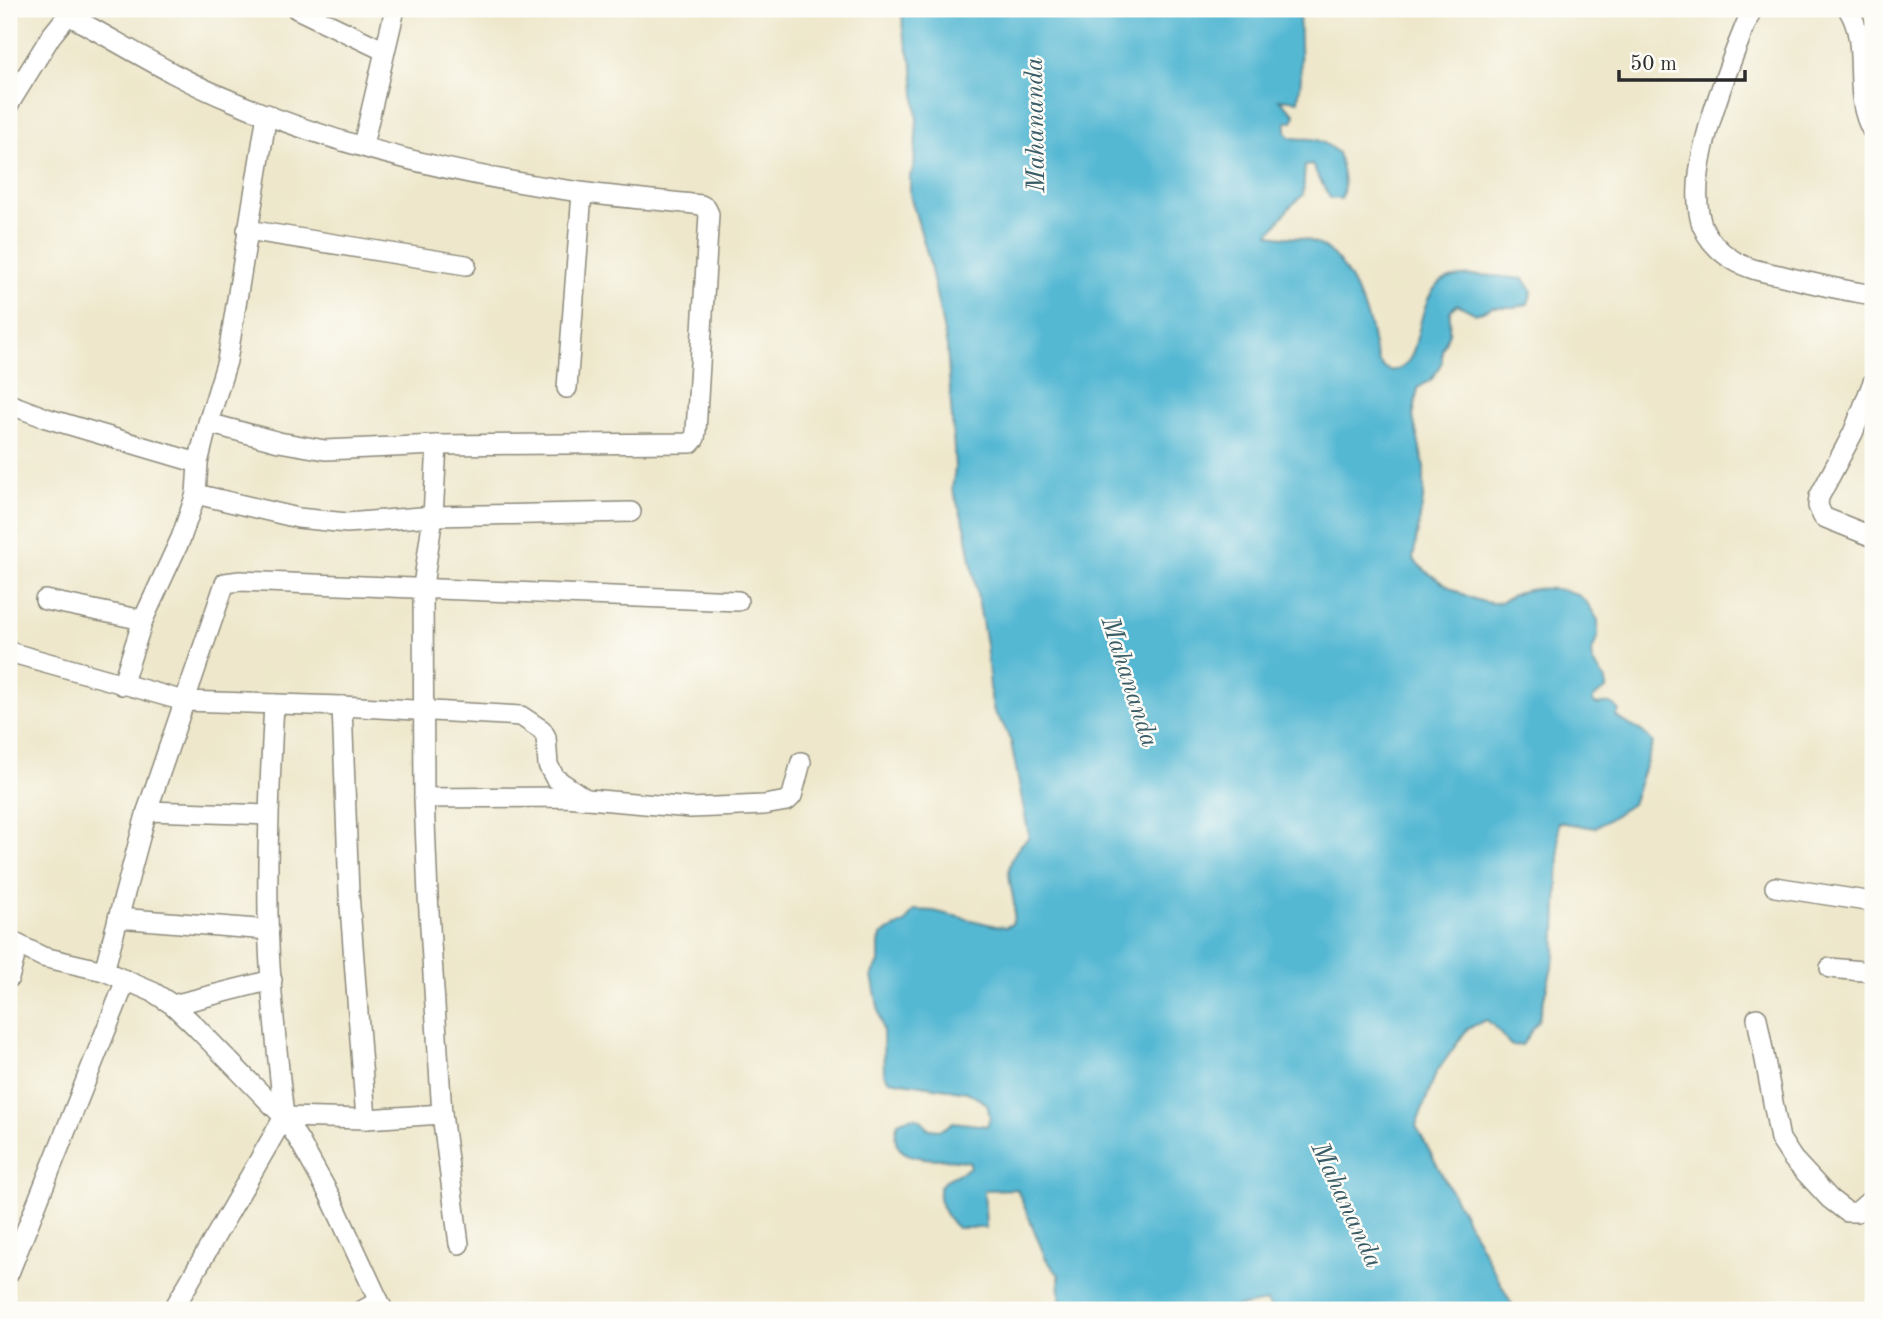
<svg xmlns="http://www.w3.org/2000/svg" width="1882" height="1319" font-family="'Old Standard TT',serif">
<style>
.water{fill:#54b8d3;stroke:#40727f;stroke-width:2}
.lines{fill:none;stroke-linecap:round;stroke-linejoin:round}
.minor-casing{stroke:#8c897b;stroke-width:22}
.minor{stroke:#fff;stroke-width:19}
.labels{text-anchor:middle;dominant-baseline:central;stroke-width:5;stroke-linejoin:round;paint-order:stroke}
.water-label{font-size:26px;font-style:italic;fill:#395c66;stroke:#fdfcf7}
</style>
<rect width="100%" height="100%" fill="#fdfcf7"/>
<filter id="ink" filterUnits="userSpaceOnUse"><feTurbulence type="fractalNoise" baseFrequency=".0143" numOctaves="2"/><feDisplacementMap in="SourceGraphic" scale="14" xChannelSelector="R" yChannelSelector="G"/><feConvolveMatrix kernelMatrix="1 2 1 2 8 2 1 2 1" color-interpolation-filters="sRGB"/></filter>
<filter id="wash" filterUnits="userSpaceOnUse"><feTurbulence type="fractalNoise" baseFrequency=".00686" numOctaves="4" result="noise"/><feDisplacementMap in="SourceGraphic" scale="28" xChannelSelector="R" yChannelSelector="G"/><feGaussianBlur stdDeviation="1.57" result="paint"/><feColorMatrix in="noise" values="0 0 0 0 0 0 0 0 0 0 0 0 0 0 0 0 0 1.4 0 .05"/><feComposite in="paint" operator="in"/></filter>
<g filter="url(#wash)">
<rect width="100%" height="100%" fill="#eee7cb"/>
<path class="water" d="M902,9h397l2,69 -3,23 -19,-2 16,15 -2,7 -7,1v9l3,6c9,3 14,1 23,2 10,1 19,8 26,14 4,15 9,32 3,46l-11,-1 -18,-33 -7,1 -2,29 -13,12 -21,27c11,4 20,3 31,4 28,5 42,24 54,48 6,12 12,26 16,39 3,12 4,32 12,41 4,4 9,5 14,4 30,-5 15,-81 54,-92 22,-6 52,-1 74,1l8,12 -4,13 -13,3h-23l-16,7 -19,-10 -7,7 -1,22 -7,17v12l-10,17 -14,9 -5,29 11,49v28l-11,65c16,18 56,43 80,44 9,1 17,-7 25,-10 17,-7 56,-7 68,9 5,5 7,12 12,18v16l-7,18 2,9 13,17v9l-13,9v4l4,3c8,-2 17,-3 22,6l-3,5c11,12 25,9 37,27l-21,61 -37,24 -37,-6 1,34 -4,100 -17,65 -16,24 -10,1c-10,-8 -14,-19 -26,-26l-18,8 -32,45 -20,53 99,184h-243l-5,-8 -47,8h-159l-2,-35 -13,-16 -29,-70 -33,1 2,38h-29c-9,-8 -27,-34 -13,-46 7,-6 18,-9 26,-15v-5c-27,-8 -88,8 -72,-40 13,-6 22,-8 29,6 12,4 18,1 26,-6l34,4 3,-9 -3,-13 -20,-12 -78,-12 -5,-6 -1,-42 -11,-56 7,-14v-19l3,-9 23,-11 9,-13 20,1 62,15 10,1 6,-3c11,-31 -22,-53 16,-86v-7l-17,-89 -7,-16 -10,-14 -3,-15 -5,-53 -21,-118 -13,-38 3,-19 -1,-20 -7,-102 -18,-87 -19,-65v-19l4,-9 3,-47 -4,-53 -10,-35z"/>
</g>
<g filter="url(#ink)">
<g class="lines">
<g class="minor-casing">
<g id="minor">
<path d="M72,9l-4,6c54,29 107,63 164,86 108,46 232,75 348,91 40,6 81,8 121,13l5,3 3,6 -13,217 -1,7 -4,5 -254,2 -112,5 -46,-8 -71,-19"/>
<polyline points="297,9 385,51"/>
<path d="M1752,9c-21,52 -69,161 -50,216 6,15 18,27 31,35 14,9 31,12 46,15 31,8 62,15 94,20"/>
<path d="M1848,9c23,35 2,86 25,123"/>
<polyline points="9,104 51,36 68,15"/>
<polyline points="363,145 395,9"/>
<polyline points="247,230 466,265"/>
<polyline points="1873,382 1853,433 1819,497 1818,506 1823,517 1873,537"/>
<polyline points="567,388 582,193"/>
<polyline points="9,404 46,418 198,463"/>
<polyline points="437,445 433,516 423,586 424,798 428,896 442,1114 459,1244"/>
<polyline points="196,494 298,518 347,523 433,516 631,512"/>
<polyline points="45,600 143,620"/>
<polyline points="9,652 184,701 342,706 521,716 542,730 546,737 548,765 555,778 586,799"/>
<polyline points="122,685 143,620 181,538 196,494 198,463 208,423 227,361 267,114"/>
<path d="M274,704c-4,70 -7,140 -6,210 1,68 9,136 16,203l82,2 76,-5"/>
<polyline points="342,706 349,893 366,1119"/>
<polyline points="424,798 565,797 691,808 764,805 787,801 792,796 801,762"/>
<polyline points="147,811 268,815"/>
<polyline points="1775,887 1873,902"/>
<polyline points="118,918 269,930"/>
<polyline points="9,940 43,957 104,971 153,992 173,1005 195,1026 284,1117 300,1142 330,1196 383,1310"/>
<polyline points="1830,968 1873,972"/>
<polyline points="104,971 147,811 225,583 240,581 738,601"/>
<polyline points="9,978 18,945"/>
<polyline points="173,1005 272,980"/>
<polyline points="1757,1018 1780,1139 1793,1159 1830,1199 1847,1212 1857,1212 1873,1198"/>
<polyline points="9,1273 126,980"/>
<polyline points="173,1310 284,1117"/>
<polyline points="363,1310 379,1301"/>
</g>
</g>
<use href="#minor" class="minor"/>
</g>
</g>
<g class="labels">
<g class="water-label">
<text transform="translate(1036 125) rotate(-91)">Mahananda</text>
<text transform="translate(1129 682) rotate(72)">Mahananda</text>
<text transform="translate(1346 1205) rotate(65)">Mahananda</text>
</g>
</g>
<rect width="1882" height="1319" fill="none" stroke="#fdfcf7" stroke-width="35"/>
<path d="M1619 70v10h126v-10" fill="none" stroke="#2b2b2b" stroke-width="3.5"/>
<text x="1630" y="70" font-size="21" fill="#2b2b2b" stroke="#fdfcf7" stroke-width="5" paint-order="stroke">50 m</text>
</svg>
